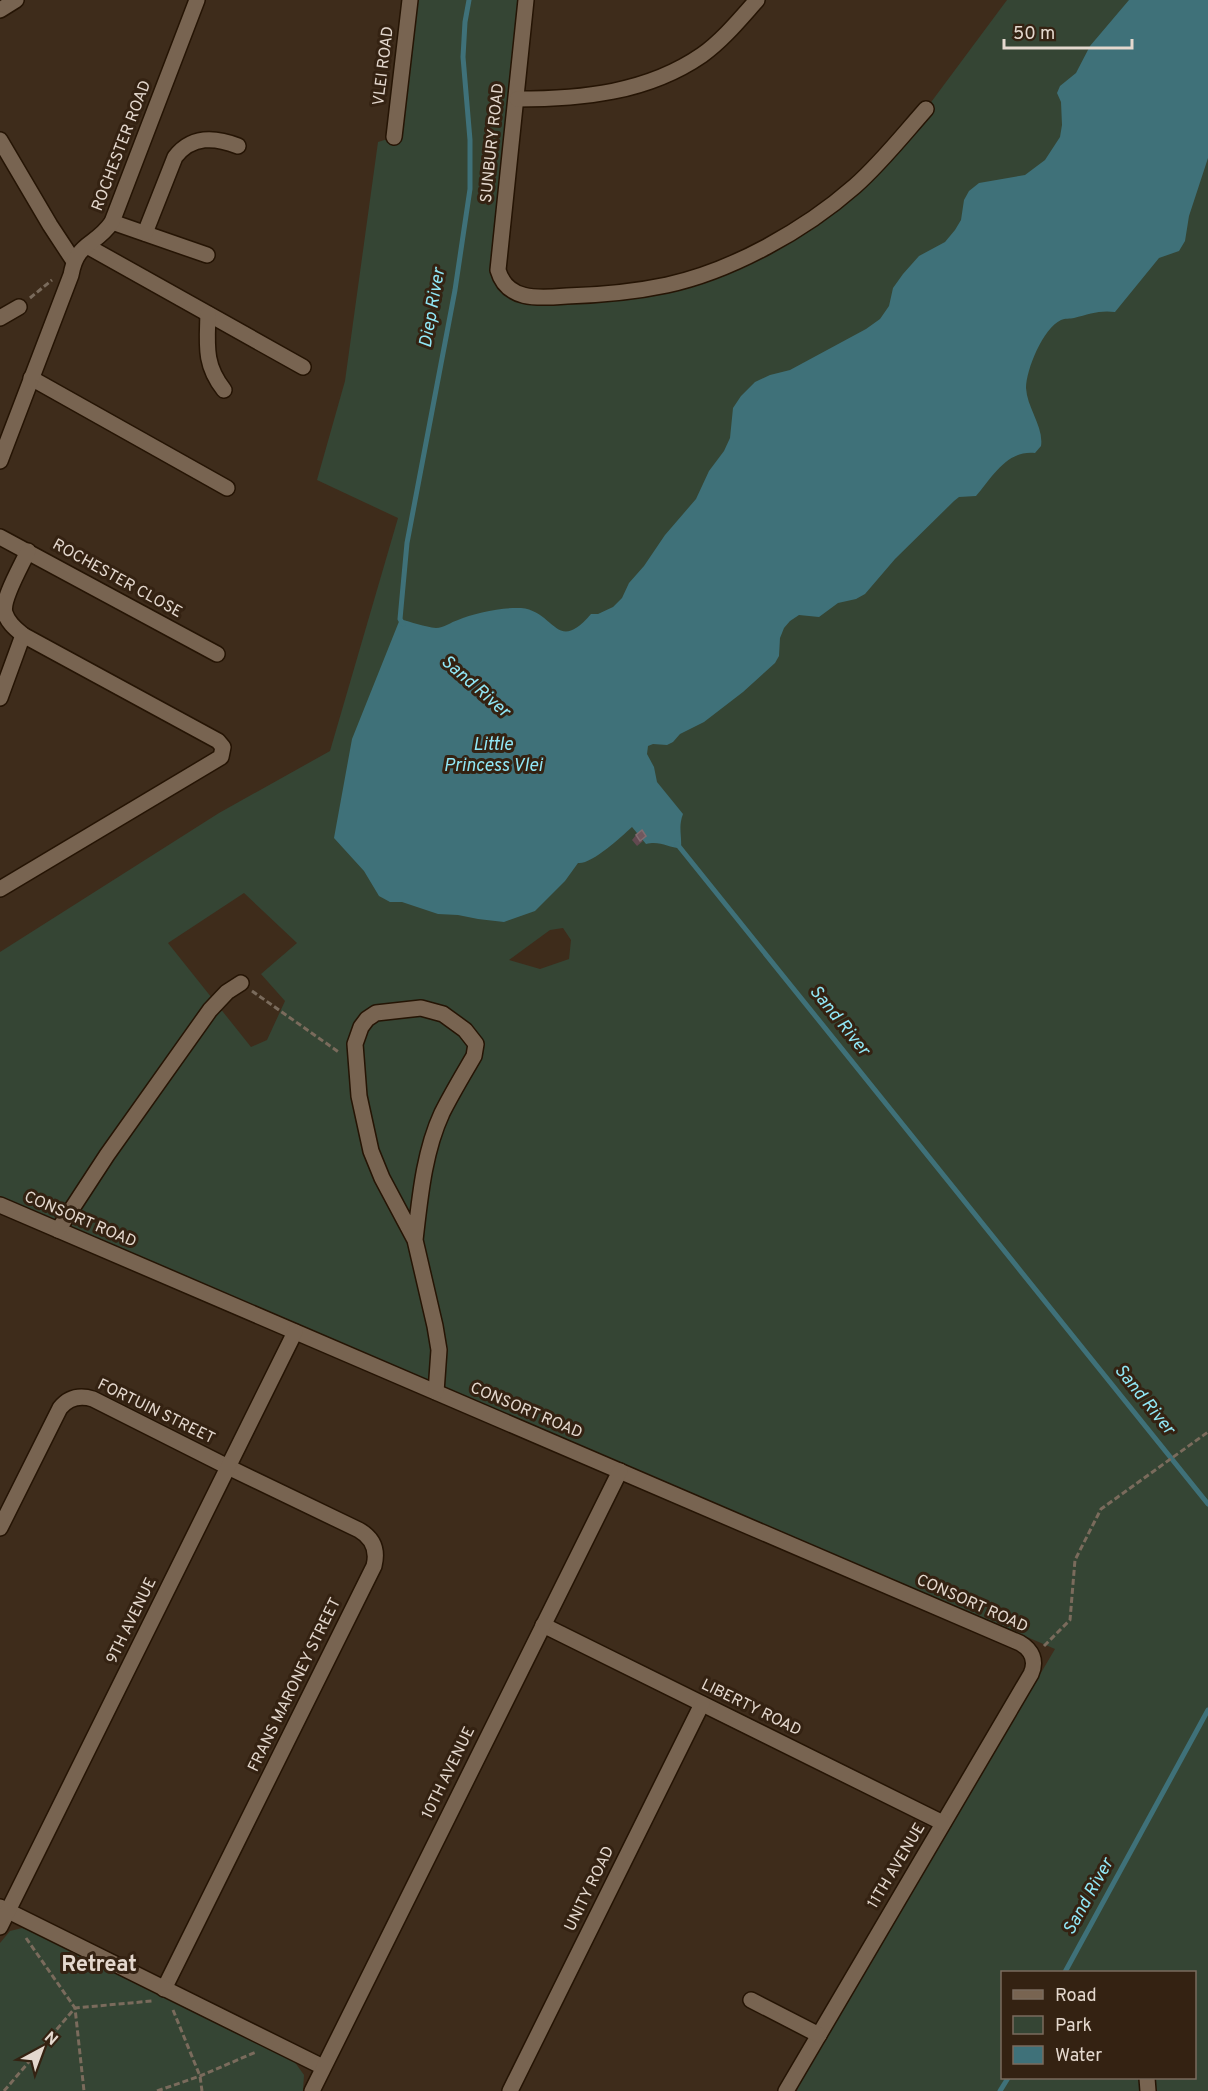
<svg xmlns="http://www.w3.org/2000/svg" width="1208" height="2091" font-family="Overpass,sans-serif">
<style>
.green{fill:#354534;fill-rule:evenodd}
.water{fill:#3f7179}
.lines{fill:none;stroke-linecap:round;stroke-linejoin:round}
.stream{stroke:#3f7179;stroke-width:5}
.minor-casing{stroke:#251404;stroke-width:18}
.path{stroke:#7a6b5c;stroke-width:3;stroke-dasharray:6 3;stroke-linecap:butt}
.minor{stroke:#786451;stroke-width:15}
.wall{fill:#624950}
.building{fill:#70585e;stroke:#826c70;stroke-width:1.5}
.labels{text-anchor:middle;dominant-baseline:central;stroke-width:6;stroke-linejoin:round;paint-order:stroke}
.street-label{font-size:16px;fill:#e4d8ce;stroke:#342212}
.water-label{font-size:18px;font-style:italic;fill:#91e7f6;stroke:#342212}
.district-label{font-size:22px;font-weight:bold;fill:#e4d8ce;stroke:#342212}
</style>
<rect width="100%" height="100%" fill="#3e2c1b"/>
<g class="green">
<path d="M410,0h108l-18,181 -2,89 18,24 153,-9 132,-57 125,-119 81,-109h201v2091h-411l1,-5 257,-437 -1055,-453v-244l219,-139 111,-62 68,-233 -81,-38 28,-99 33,-239 16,-5zM244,893l53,50 -36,31 24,27 -18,39 -16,7 -83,-104zM563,928l8,12 -2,19 -29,10 -31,-9 41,-30zM1002,1972h192v106h-192z"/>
<polygon points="22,1928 33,1931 294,2061 304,2075 303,2091 0,2091 0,1943 10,1931"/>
</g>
<path class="water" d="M1129,0h79v158l-19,58 -4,25 -6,10 -20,7 -44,54c-15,-2 -26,2 -41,6 -4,1 -9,0 -13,2 -18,8 -35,50 -35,68 1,20 18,39 15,58l-6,7c-29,-3 -43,25 -59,43l-17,1 -5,4 -59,58 -30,35 -9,5 -18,4 -19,14 -20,-2 -9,6 -6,7 -4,10 -1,18 -4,7 -32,29 -39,30 -24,12 -7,8 -6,3 -14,-1 -5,2 -1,8 7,13 3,15 26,32c-5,13 -1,21 -2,34 -13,0 -21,-8 -35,-4l-14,-17c-11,10 -41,38 -54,36l-13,18 -30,30 -31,11 -26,-3 -20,-4 -20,-1 -36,-12h-12l-11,-6 -15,-25 -30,-33 18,-99 48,-120c11,3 25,8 36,9 8,0 15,-6 22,-8 15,-7 46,-13 63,-12 34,3 35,47 70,6h7l15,-7 9,-9 7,-15 15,-17 21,-31 31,-36 13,-28 15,-20 6,-13 3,-30 8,-12 14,-14 15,-7 20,-5 76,-41 14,-10 9,-13 4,-18 10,-14 16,-18 26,-14 10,-12 6,-10 3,-20 5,-9 10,-8 46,-8 20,-15 15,-23 2,-12 -1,-23 -4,-9 3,-7 16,-13 14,-27z"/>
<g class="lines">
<g class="stream">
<polyline points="403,624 400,619 407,543 455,290 470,189 470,140 463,57 465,22 469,0"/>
<polyline points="677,844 1208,1504"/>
<polyline points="1065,1972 1208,1710"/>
<polyline points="1000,2091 1008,2078"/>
</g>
<g class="minor-casing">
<g id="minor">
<path d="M526,0l-28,270c9,32 42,28 69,26 34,-1 67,-4 100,-11 65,-14 138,-55 188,-99 26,-23 48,-51 71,-77"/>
<polyline points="0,10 16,0"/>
<path d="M517,99c64,0 130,-6 185,-44 21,-15 38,-36 55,-55"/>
<polyline points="394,137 410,0"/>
<polyline points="0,140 50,225 73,260"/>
<polyline points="112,222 207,255"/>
<path d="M145,233l30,-76c17,-22 40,-20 63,-11"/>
<polyline points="87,246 303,367"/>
<path d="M208,314c-1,31 -4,51 16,76"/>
<polyline points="0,318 19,307"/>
<polyline points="31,378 227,488"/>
<path d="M0,461l71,-186c6,-34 24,-28 41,-53l85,-222"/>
<polyline points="0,537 217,654"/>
<polyline points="0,698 23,635"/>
<path d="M0,889l221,-132 2,-10 -5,-6 -195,-106c-7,-6 -15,-12 -18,-22 -4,-13 17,-48 23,-62"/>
<path d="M0,1205l1020,438c12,7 17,18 11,31l-245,417"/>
<polyline points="58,1230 107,1155 210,1010 227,992 241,983"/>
<path d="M415,1240c5,-43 9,-88 27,-127 10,-20 21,-38 32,-57l2,-12 -11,-14 -22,-16 -22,-6 -45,5 -9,6 -6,8 -6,17 4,52 12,55 11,27 33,62 20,86 4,24 -3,42"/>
<path d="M0,1528l60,-120c9,-11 20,-13 33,-9l135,68 131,63c14,8 19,20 15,36l-210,423"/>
<polyline points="543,1625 943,1823"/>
<polyline points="0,1907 323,2067"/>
<polyline points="0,1927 295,1332"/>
<polyline points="751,2000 819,2035"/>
<polyline points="1147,2078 1148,2091"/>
<polyline points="312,2091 620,1471"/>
<polyline points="510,2091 702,1704"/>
</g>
</g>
<g class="path">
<polyline points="30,298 52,280"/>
<polyline points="252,991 340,1053"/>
<polyline points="1044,1646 1070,1620 1075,1560 1101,1509 1208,1432"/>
<polyline points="26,1938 75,2008 84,2091"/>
<polyline points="173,2010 200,2076 202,2091"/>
<polyline points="4,2091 75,2008 152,2001"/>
<polyline points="157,2091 200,2076 256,2052"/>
</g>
<use href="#minor" class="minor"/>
</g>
<polygon class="wall" points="636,835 643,841 637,846 632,840"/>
<polygon class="building" points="642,830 646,836 640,841 636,835"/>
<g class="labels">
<g class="street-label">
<text transform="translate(384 66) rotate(-83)">VLEI ROAD</text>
<text transform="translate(493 143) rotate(-84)">SUNBURY ROAD</text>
<text transform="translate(122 146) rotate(-69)">ROCHESTER ROAD</text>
<text transform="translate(117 579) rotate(29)">ROCHESTER CLOSE</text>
<text transform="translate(80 1220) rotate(23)">CONSORT ROAD</text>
<text transform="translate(526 1411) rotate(23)">CONSORT ROAD</text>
<text transform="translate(156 1412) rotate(26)">FORTUIN STREET</text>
<text transform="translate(972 1604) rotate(24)">CONSORT ROAD</text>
<text transform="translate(132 1621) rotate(-64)">9TH AVENUE</text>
<text transform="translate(295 1685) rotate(-64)">FRANS MARONEY STREET</text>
<text transform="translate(751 1708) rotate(26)">LIBERTY ROAD</text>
<text transform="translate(449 1773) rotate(-64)">10TH AVENUE</text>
<text transform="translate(897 1866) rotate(-59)">11TH AVENUE</text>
<text transform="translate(590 1889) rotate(-64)">UNITY ROAD</text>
</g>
<g class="water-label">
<text transform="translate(433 308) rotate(-80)">Diep River</text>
<text transform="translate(475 687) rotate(41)">Sand River</text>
<text x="493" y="745">Little<tspan x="493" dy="21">Princess Vlei</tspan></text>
<text transform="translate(839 1021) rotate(51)">Sand River</text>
<text transform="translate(1144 1400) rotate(51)">Sand River</text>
<text transform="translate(1089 1897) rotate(-61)">Sand River</text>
</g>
<g class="district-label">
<text x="99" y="1965">Retreat</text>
</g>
</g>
<rect x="1001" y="1971" width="195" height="108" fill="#342212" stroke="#7a6b5d" stroke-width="1.5"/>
<rect x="1013" y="1990" width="30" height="9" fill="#786451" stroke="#7a6b5d" stroke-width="1.5"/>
<text x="1055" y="2001" font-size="18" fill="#e4d8ce">Road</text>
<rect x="1013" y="2016" width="30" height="18" fill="#354534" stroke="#7a6b5d" stroke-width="1.5"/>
<text x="1055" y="2031" font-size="18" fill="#e4d8ce">Park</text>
<rect x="1013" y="2046" width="30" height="18" fill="#3f7179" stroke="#7a6b5d" stroke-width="1.5"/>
<text x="1055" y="2061" font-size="18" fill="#e4d8ce">Water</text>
<g transform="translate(42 2049) rotate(41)" stroke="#342212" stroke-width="4.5" paint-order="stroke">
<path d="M0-4.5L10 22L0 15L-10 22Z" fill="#e4d8ce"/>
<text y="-9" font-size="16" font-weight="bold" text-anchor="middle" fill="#e4d8ce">N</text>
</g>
<path d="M1004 39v9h128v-9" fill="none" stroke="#e4d8ce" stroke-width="3"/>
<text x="1013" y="39" font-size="18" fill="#e4d8ce" stroke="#342212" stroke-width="4.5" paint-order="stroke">50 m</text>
</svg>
